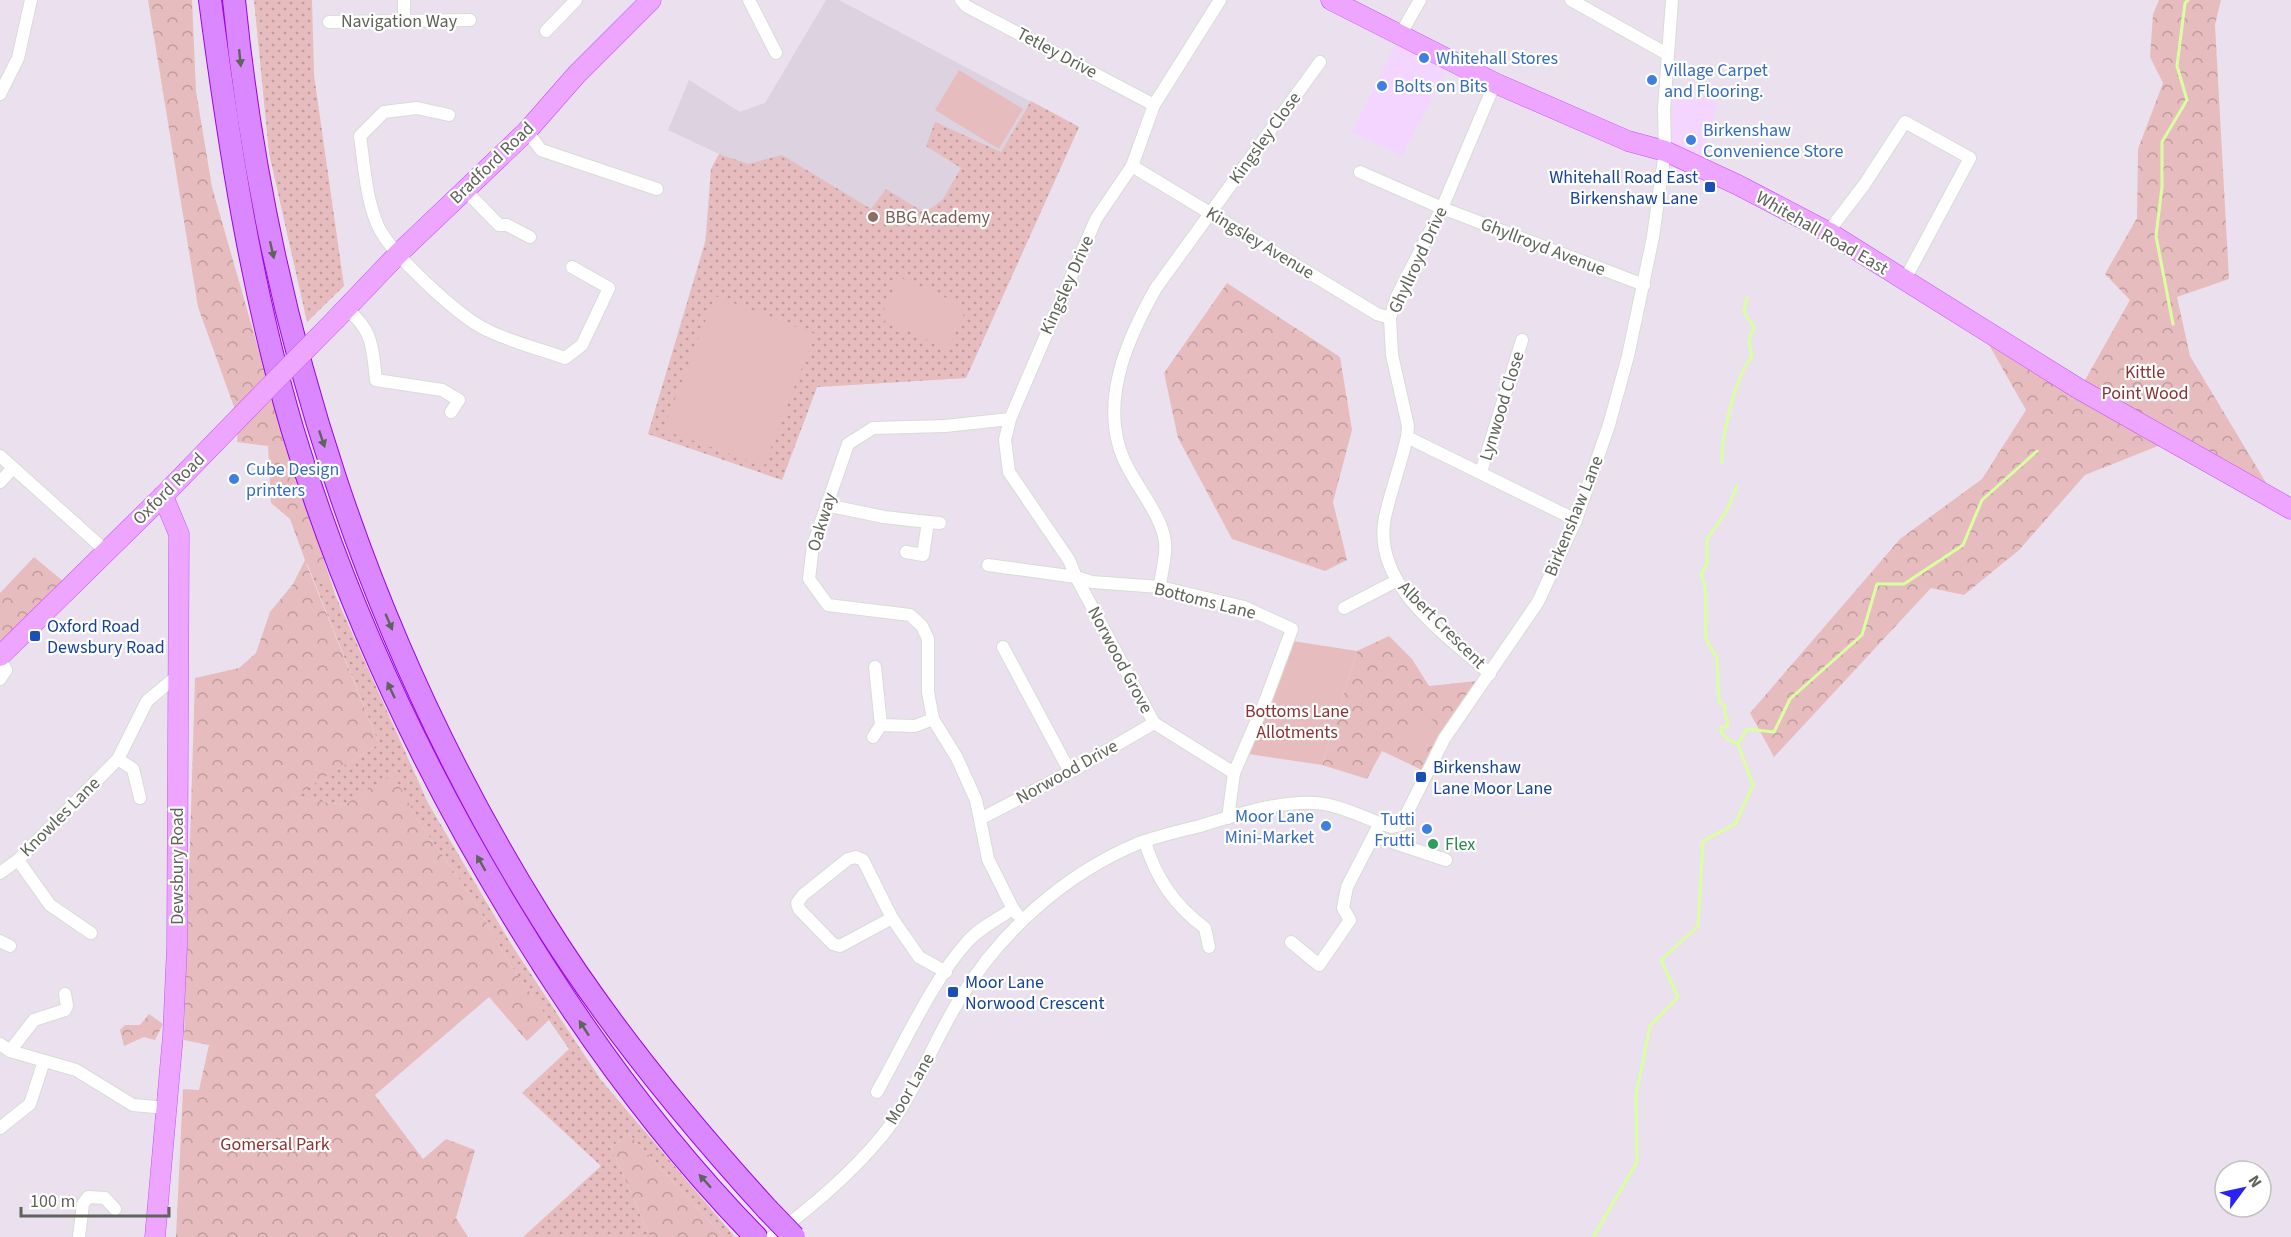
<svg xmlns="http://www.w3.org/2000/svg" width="2291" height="1237" font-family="'Source Sans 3',sans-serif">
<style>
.commercial{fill:#f3d5ff}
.education{fill:#dcd2e0}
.grass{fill:url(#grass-dots)}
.forest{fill:url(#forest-crowns)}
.garden{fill:#e7bcbe}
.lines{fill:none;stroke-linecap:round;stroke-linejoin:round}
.stream{stroke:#daffa0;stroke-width:3}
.street-casing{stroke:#d7dcd4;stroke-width:14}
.primary-casing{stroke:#c24ffa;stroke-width:21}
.highway-casing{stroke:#9a00ef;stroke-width:24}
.street{stroke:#fff;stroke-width:12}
.primary{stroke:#eda5ff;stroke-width:20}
.highway{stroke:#db87ff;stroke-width:22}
.primary-bridge-casing{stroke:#c24ffa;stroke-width:21;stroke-linecap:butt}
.highway-bridge-casing{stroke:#9a00ef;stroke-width:24;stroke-linecap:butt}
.primary-bridge{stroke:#eda5ff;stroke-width:20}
.highway-bridge{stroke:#db87ff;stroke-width:22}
.oneway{fill:#5f635a}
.shop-dot{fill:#3f7fe0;stroke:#fff;stroke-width:2}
.transit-dot{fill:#1a4fb4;stroke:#fff;stroke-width:2}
.education-dot{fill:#8d6e63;stroke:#fff;stroke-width:2}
.leisure-dot{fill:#2e9e5b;stroke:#fff;stroke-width:2}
.labels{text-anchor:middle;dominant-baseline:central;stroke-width:4.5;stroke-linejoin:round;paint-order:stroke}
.street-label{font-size:18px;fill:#5f635a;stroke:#fff}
.shop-label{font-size:18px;fill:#366cbe;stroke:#fff;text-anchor:start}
.transit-label{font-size:18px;fill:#164399;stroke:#fff;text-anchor:start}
.education-label{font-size:18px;fill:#785e54;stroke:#fff;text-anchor:start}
.park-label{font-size:18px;fill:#8c3131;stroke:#fff}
.leisure-label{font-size:18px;fill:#27864d;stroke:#fff;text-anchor:start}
</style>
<defs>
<pattern id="grass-dots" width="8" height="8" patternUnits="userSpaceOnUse" patternTransform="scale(1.5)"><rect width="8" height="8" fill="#e7bcbe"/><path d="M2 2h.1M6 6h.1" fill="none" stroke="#be9c9d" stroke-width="1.8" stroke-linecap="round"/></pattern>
<pattern id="forest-crowns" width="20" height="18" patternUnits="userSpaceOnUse" patternTransform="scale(1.5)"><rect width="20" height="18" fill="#e7bcbe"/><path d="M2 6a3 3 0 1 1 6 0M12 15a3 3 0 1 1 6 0" fill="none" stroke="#be9c9d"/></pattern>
</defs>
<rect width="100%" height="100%" fill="#ebe1ee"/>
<g class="commercial">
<polygon points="1400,35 1451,61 1402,156 1352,132"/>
<polygon points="1707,98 1718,104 1701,155 1670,148 1673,99"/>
</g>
<polygon class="education" points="826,0 839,0 1079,127 966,378 817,387 782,480 648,434 705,241 711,169 719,154 668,130 689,80 740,112 765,103"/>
<g class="grass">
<polygon points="254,0 312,0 314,75 344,286 307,322 269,153"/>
<polygon points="1031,101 1079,127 966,378 817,387 782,480 648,434 706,240 711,169 719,154 748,164 782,155 871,209 886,189 925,213 943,199 961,168 926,146 935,122 1001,152"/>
<polygon points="304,556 336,597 428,803 511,944 601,1080 735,1237 724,1237 629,1134 611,1147 650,1237 523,1237 601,1166 522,1093 569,1049 510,964 472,897 420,824 393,775 344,805 292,797 379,744"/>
</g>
<g class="forest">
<polygon points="148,0 192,0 196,91 212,187 281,428 336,597 306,563 379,744 293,797 344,805 393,774 420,824 472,897 510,964 549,1020 527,1041 489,997 375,1095 423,1159 446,1139 475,1150 456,1218 468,1237 176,1237 183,1089 199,1090 209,1045 184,1040 195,678 239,668 256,653 270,612 293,584 305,560 290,519 271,503 268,446 237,442 238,418 198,307"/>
<polygon points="2159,0 2221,0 2215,25 2229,279 2177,297 2190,356 2268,486 2169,428 2158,446 2085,475 2019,550 1964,595 1931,588 1774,757 1750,713 1900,539 1982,479 2026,410 1988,343 2075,398 2130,300 2105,274 2137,218 2138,149 2163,83 2150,57 2153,14"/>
<polygon points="1227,283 1340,357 1352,430 1333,502 1347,560 1325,571 1232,539 1178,438 1164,373"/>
<polygon points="34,557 63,581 0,642 0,593"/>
<polygon points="1389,636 1412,659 1429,686 1486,680 1426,772 1382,751 1367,779 1322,765 1357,651"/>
<polygon points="149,1014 163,1024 155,1040 144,1037 124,1046 120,1030 125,1025 140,1025"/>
<polygon points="629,1134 724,1237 650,1237 611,1147"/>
</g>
<g class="garden">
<polygon points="959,70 1023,109 999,149 935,110"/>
<polygon points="899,277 967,307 948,349 880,319"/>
<polygon points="715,296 815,334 764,466 663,430"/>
<polygon points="1286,640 1357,651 1322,765 1242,753"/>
<polygon points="1418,710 1435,722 1420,744 1403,733"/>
</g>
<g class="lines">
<g class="stream">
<polyline points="2173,324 2156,236 2162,187 2162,142 2187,100 2177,66 2185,3 2188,0"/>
<path d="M1722,462c-1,-24 14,-89 30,-105l-3,-16 5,-14 -10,-15 3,-15"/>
<polyline points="1737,486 1726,512 1707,539 1707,564 1701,575 1705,584 1706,639 1717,658 1719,702 1725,706 1725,716 1728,720 1727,727 1721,727 1721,732 1727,739 1738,744"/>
<polyline points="1738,744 1747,729 1774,732 1790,699 1862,635 1877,584 1904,584 1963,545 1982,500 2037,451"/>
<polyline points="1593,1237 1637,1162 1636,1095 1650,1026 1678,997 1661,960 1698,926 1703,841 1735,824 1753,785 1738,744"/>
</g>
<g class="street-casing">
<g id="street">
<polyline points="404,0 404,21"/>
<polyline points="749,0 776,53"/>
<polyline points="961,0 966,6 1154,105"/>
<polyline points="1220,0 1154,105 1132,166 1096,219 1010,419 1005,440 1009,472 1069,560 1076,577 1154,723 1234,773"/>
<polyline points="1571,0 1667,54"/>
<polyline points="329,22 470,20"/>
<polyline points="546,31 576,0"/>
<polyline points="1400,35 1420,0"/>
<polyline points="1495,83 1442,208 1397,296 1390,318 1392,355 1408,426 1407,437 1576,520"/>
<polyline points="0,94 18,58 31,0"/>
<path d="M449,115l-32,-7 -33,4 -24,24c4,28 6,63 18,90 13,28 81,91 109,104 24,12 53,19 78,28l17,-13 27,-57 -37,-21"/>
<polyline points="527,131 541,150 657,189"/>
<polyline points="1132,166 1377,314 1390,318"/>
<polyline points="1360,172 1442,208 1644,285"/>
<polyline points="464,189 499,225 507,225 530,237"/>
<polyline points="1828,232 1864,185 1905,122 1970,158 1904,281"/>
<path d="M346,308c28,24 26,38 30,72l66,10 17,10 -8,12"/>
<polyline points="1010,419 945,426 873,428 848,444 813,545 809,579 828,605 910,615 922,626 928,639 928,692 933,719 957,758 976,800 988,859 1013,909"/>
<path d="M1407,437c-6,27 -16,53 -22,80 -14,68 61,117 105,157"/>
<polyline points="0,456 107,552"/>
<polyline points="1481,472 1522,340"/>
<polyline points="0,482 13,468"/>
<polyline points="826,505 884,517 928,522 923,555 906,552"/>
<polyline points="928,522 940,523"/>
<polyline points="988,565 1076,577 1092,582 1160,587 1244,607 1292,629 1266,699 1234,773 1228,818"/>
<path d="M1160,587c1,-14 7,-32 5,-46 -5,-32 -37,-62 -46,-95 -16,-54 11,-112 37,-158l164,-226"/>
<polyline points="1344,608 1396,581"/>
<polyline points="1003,647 1070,772"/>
<polyline points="0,659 6,670 0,679"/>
<polyline points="875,667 881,725 915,726 933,719"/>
<polyline points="873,737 881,725"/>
<polyline points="118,759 133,769 140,798"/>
<polyline points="980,819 1070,772 1154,723"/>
<polyline points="1380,823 1392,827 1401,825 1444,739 1538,602 1576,520 1609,425 1628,356 1653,237 1665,151 1664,109 1672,0"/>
<polyline points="1374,836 1446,860"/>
<path d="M1145,842c11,36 29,63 60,86l4,19"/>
<polyline points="18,860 50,905 91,933"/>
<polyline points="0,873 18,860 118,759 147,701 178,675"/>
<polyline points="892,918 863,860 856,857 848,859 803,895 797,903 799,909 833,944 840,946 892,918 919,957 946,972"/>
<polyline points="0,941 10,946"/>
<polyline points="0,1044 10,1051 76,1070 133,1105 167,1108"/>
<polyline points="10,1051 34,1020 65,1010 67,1006 65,994"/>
<path d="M877,1092c26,-46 56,-113 91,-151 12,-13 29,-22 45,-32l4,5"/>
<polyline points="0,1128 30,1104 44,1061"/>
<polyline points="79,1237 83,1204 88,1197 105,1198 115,1209"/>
<path d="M772,1237c39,-30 78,-62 110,-101 32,-40 49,-90 76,-134 41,-69 106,-128 181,-159 19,-7 41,-12 61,-17 36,-11 77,-25 115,-23 21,1 45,13 65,20l-33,64 -4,21 7,12 -31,45 -28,-23"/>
</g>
</g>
<g class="primary-casing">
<g id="primary">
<polyline points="1331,0 1495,83 1628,141 1665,151 1738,185 1828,232 2079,389 2291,509"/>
<polyline points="336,319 399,253 527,131 577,74 651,0"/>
<polyline points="0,656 163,496 265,391"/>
<polyline points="155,1237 173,1035 177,946 179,534 163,496"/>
</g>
</g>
<g class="highway-casing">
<g id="highway">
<path d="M210,0c19,144 41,288 82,428 52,173 128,336 222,490 69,114 148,223 242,319"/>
<path d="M234,0c32,325 135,644 309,921 64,103 142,198 224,288"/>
</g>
</g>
<use href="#street" class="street"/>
<use href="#primary" class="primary"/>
<use href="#highway" class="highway"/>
<g class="primary-bridge-casing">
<polyline id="primary-bridge" points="265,391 336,319"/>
</g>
<g class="highway-bridge-casing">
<polyline id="highway-bridge" points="767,1209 794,1237"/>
</g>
<use href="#primary-bridge" class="primary-bridge"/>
<use href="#highway-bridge" class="highway-bridge"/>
</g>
<defs><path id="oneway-solid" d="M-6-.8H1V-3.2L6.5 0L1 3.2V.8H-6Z" transform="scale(1.5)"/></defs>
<g class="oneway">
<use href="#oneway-solid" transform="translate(240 58) rotate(84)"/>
<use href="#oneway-solid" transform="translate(272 250) rotate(77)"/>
<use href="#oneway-solid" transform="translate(322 439) rotate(71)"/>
<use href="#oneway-solid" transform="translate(389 622) rotate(67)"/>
<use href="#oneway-solid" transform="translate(391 690) rotate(-115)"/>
<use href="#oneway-solid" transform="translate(481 863) rotate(-120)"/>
<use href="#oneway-solid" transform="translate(584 1028) rotate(-123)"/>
<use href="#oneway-solid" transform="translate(705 1181) rotate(-132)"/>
</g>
<g class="shop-dot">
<circle cx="1424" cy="58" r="6"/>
<circle cx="1652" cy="80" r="6"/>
<circle cx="1382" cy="86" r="6"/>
<circle cx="1691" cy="140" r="6"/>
<circle cx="234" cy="479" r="6"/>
<circle cx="1326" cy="826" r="6"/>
<circle cx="1427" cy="829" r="6"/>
</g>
<g class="transit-dot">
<rect x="1704" y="181" width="12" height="12" rx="3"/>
<rect x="29" y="630" width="12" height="12" rx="3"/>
<rect x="1415" y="771" width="12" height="12" rx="3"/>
<rect x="947" y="986" width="12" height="12" rx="3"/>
</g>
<circle class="education-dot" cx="873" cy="217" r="6"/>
<circle class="leisure-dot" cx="1433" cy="844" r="6"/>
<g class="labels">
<g class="street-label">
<text x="399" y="21">Navigation Way</text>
<text transform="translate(1057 53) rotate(28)">Tetley Drive</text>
<text transform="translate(1265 138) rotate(-54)">Kingsley Close</text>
<text transform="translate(492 163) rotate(-44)">Bradford Road</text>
<text transform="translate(1822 233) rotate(30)">Whitehall Road East</text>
<text transform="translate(1260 243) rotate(31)">Kingsley Avenue</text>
<text transform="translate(1543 247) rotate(21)">Ghyllroyd Avenue</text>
<text transform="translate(1418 260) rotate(-65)">Ghyllroyd Drive</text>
<text transform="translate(1067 285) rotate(-66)">Kingsley Drive</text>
<text transform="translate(1502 406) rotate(-73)">Lynwood Close</text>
<text transform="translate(169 489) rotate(-45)">Oxford Road</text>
<text transform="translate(1574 516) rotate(-68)">Birkenshaw Lane</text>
<text transform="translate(822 522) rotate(-73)">Oakway</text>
<text transform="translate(1205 601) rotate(14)">Bottoms Lane</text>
<text transform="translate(1442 625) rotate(45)">Albert Crescent</text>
<text transform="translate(1120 660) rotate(62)">Norwood Grove</text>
<text transform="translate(1067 772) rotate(-29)">Norwood Drive</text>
<text transform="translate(60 817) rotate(-45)">Knowles Lane</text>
<text transform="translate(177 866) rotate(-90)">Dewsbury Road</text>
<text transform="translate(910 1089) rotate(-60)">Moor Lane</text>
</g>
<g class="shop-label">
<text x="1436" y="58">Whitehall Stores</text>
<text x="1664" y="70">Village Carpet<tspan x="1664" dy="21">and Flooring.</tspan></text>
<text x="1394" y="86">Bolts on Bits</text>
<text x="1703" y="130">Birkenshaw<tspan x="1703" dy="21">Convenience Store</tspan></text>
<text x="246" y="469">Cube Design<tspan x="246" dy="21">printers</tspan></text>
<text x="1314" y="816" text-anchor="end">Moor Lane<tspan x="1314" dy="21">Mini-Market</tspan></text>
<text x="1415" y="819" text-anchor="end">Tutti<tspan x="1415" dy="21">Frutti</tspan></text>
</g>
<g class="transit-label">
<text x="1698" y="177" text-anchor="end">Whitehall Road East<tspan x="1698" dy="21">Birkenshaw Lane</tspan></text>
<text x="47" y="626">Oxford Road<tspan x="47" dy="21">Dewsbury Road</tspan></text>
<text x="1433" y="767">Birkenshaw<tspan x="1433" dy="21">Lane Moor Lane</tspan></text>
<text x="965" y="982">Moor Lane<tspan x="965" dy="21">Norwood Crescent</tspan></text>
</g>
<g class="education-label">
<text x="885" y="217">BBG Academy</text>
</g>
<g class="park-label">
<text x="2145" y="372">Kittle<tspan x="2145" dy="21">Point Wood</tspan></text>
<text x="1297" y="711">Bottoms Lane<tspan x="1297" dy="21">Allotments</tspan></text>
<text x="275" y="1144">Gomersal Park</text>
</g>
<g class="leisure-label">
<text x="1445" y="844">Flex</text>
</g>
</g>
<g transform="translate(2243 1189) rotate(57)"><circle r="28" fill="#ffffff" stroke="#bfc1bd" stroke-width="1.5"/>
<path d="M0-4.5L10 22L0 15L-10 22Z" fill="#2922f3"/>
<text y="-9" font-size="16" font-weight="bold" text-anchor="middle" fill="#5f635a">N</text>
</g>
<path d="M21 1207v9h148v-9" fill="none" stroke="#5f635a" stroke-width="3"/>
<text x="30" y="1207" font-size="18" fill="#5f635a" stroke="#ffffff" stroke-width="4.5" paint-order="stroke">100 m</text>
</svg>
